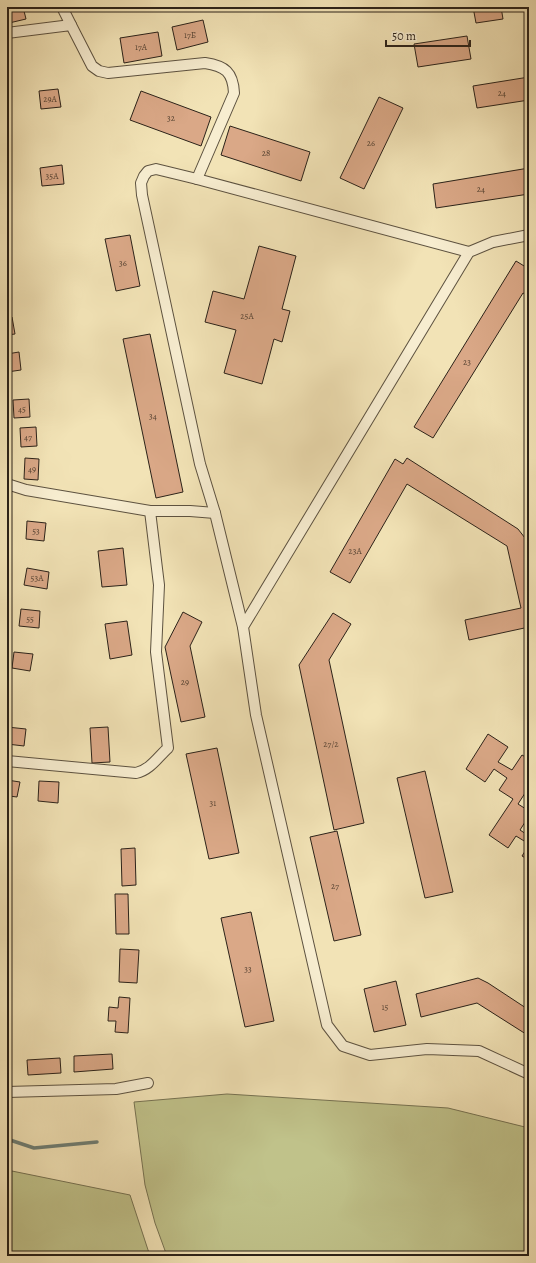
<svg xmlns="http://www.w3.org/2000/svg" width="536" height="1263" font-family="Alegreya,serif">
<style>
.green{fill:#c0c28a;stroke:#767252}
.lines{fill:none;stroke-linecap:round;stroke-linejoin:round}
.stream{stroke:#6f7f75;stroke-width:3.5}
.building{fill:#daa887;stroke:#2b2219}
.minor-casing{stroke:#5d5240;stroke-width:12}
.minor{stroke:#f7edd0;stroke-width:10}
.labels{text-anchor:middle;dominant-baseline:central;stroke-width:3;stroke-linejoin:round;paint-order:stroke}
.number-label{font-size:9px;fill:#574434}
</style>
<rect width="100%" height="100%" fill="#f2e3b6"/>
<filter id="stains"><feTurbulence type="fractalNoise" baseFrequency=".005" numOctaves="4"/><feColorMatrix values="0 0 0 0 .2 0 0 0 0 .09 0 0 0 0 .02 0 0 0 .5 -.17"/></filter>
<radialGradient id="worn" r=".72"><stop offset=".6" stop-color="#630" stop-opacity="0"/><stop offset="1" stop-color="#630" stop-opacity=".3"/></radialGradient>
<g class="green">
<polygon points="227,1094 448,1108 529,1128 529,1256 167,1256 155,1223 145,1185 134,1102"/>
<polygon points="7,1170 130,1195 150,1256 7,1256"/>
</g>
<g class="lines">
<polyline class="stream" points="7,1139 34,1148 97,1142"/>
</g>
<g class="building">
<polygon points="7,7 23,7 26,19 9,23"/>
<polygon points="473,7 501,7 503,19 476,23"/>
<polygon points="203,20 208,42 177,50 172,27"/>
<polygon points="158,32 162,56 124,63 120,38"/>
<polygon points="467,36 471,59 418,67 414,44"/>
<polygon points="529,77 529,100 477,108 473,86"/>
<polygon points="58,89 61,107 41,109 39,91"/>
<polygon points="141,91 211,117 201,146 130,120"/>
<polygon points="379,97 403,108 364,189 340,178"/>
<polygon points="230,126 310,152 301,181 221,155"/>
<polygon points="62,165 64,184 42,186 40,168"/>
<polygon points="529,168 529,194 436,208 433,184"/>
<polygon points="130,235 140,286 116,291 105,239"/>
<polygon points="259,246 296,256 282,309 290,311 282,342 274,339 262,384 224,373 236,330 205,322 213,291 244,299"/>
<polygon points="516,261 529,269 529,296 523,293 433,438 414,427"/>
<polygon points="12,317 15,334 7,335 7,318"/>
<polygon points="150,334 183,492 156,498 123,339"/>
<polygon points="19,352 21,370 7,372 7,354"/>
<polygon points="29,399 30,417 14,418 13,400"/>
<polygon points="36,427 37,446 21,447 20,428"/>
<polygon points="25,458 39,459 38,480 24,479"/>
<polygon points="407,458 518,529 525,538 529,556 529,627 469,640 465,620 521,608 507,546 407,484 350,583 330,572 395,459 403,464"/>
<polygon points="27,521 46,523 44,541 26,539"/>
<polygon points="123,548 127,585 102,587 98,551"/>
<polygon points="27,568 49,572 47,589 24,585"/>
<polygon points="21,609 40,611 39,628 19,626"/>
<polygon points="183,612 202,622 190,646 205,717 181,722 165,647"/>
<polygon points="333,613 351,624 329,660 364,823 334,830 299,665"/>
<polygon points="127,621 132,655 110,659 105,624"/>
<polygon points="14,652 33,654 30,671 12,668"/>
<polygon points="7,727 26,729 24,746 7,744"/>
<polygon points="108,727 110,762 92,763 90,728"/>
<polygon points="488,734 508,747 498,762 512,770 522,755 529,759 529,787 518,804 529,811 529,816 520,830 529,836 529,844 516,836 508,848 489,835 513,799 499,790 507,778 494,769 485,782 466,769"/>
<polygon points="217,748 239,853 209,859 186,754"/>
<polygon points="425,771 453,892 425,898 397,778"/>
<polygon points="7,780 20,782 17,797 9,796 8,800 7,800"/>
<polygon points="39,781 59,782 58,803 38,801"/>
<polygon points="337,831 361,935 334,941 310,837"/>
<polygon points="529,845 529,860 522,856"/>
<polygon points="135,848 136,885 122,886 121,849"/>
<polygon points="115,894 128,894 129,934 116,934"/>
<polygon points="251,912 274,1021 245,1027 221,918"/>
<polygon points="120,949 139,950 137,983 119,982"/>
<polygon points="478,978 488,983 529,1010 529,1036 477,1003 421,1017 416,994"/>
<polygon points="396,981 406,1025 374,1032 364,989"/>
<polygon points="119,997 130,998 128,1033 115,1032 116,1021 108,1021 109,1007 118,1008"/>
<polygon points="112,1054 113,1069 74,1072 74,1056"/>
<polygon points="60,1058 61,1073 28,1075 27,1060"/>
</g>
<g class="lines">
<g class="minor-casing">
<g id="minor">
<polyline points="62,7 71,25"/>
<path d="M7,33l64,-8 21,41 7,5 9,2 97,-10c20,3 28,9 29,30l-37,86"/>
<polyline points="529,235 493,242 469,252 243,627 256,715 327,1025 343,1046 370,1055 427,1049 479,1051 529,1074"/>
<polyline points="7,484 26,490 150,511 190,511 215,513 243,627"/>
<polyline points="215,513 200,464 142,195 141,183 144,176 148,171 156,169 197,179 469,252"/>
<path d="M7,761l129,12c14,-3 22,-16 32,-25l-12,-96 3,-67 -9,-74"/>
<polyline points="7,1092 116,1089 148,1083"/>
</g>
</g>
<use href="#minor" class="minor"/>
</g>
<g class="labels">
<g class="number-label">
<text x="190" y="35">17Б</text>
<text x="141" y="47">17А</text>
<text x="502" y="93">24</text>
<text x="50" y="99">29А</text>
<text x="171" y="118">32</text>
<text x="371" y="143">26</text>
<text x="266" y="153">28</text>
<text x="52" y="176">35А</text>
<text x="481" y="189">24</text>
<text x="123" y="263">36</text>
<text x="247" y="316">25А</text>
<text x="467" y="362">23</text>
<text x="22" y="409">45</text>
<text x="153" y="416">34</text>
<text x="28" y="437">47</text>
<text x="32" y="469">49</text>
<text x="36" y="531">53</text>
<text x="355" y="551">23А</text>
<text x="37" y="578">53А</text>
<text x="30" y="619">55</text>
<text x="185" y="682">29</text>
<text x="331" y="744">27/2</text>
<text x="213" y="803">31</text>
<text x="335" y="886">27</text>
<text x="248" y="969">33</text>
<text x="385" y="1007">15</text>
</g>
</g>
<rect width="536" height="1263" fill="none" stroke="#f2e3b6" stroke-width="24"/>
<rect x="8" y="8" width="520" height="1247" fill="none" stroke="#2b2219" stroke-width="2"/>
<rect x="12" y="12" width="512" height="1239" fill="none" stroke="#2b2219"/>
<path d="M386 40v6h84v-6" fill="none" stroke="#2b2219" stroke-width="2"/>
<text x="392" y="40" font-size="12" fill="#2b2219" stroke="#f7edd0" stroke-width="3" paint-order="stroke">50 m</text>
<rect width="100%" height="100%" filter="url(#stains)"/>
<rect width="100%" height="100%" fill="url(#worn)"/>
</svg>
